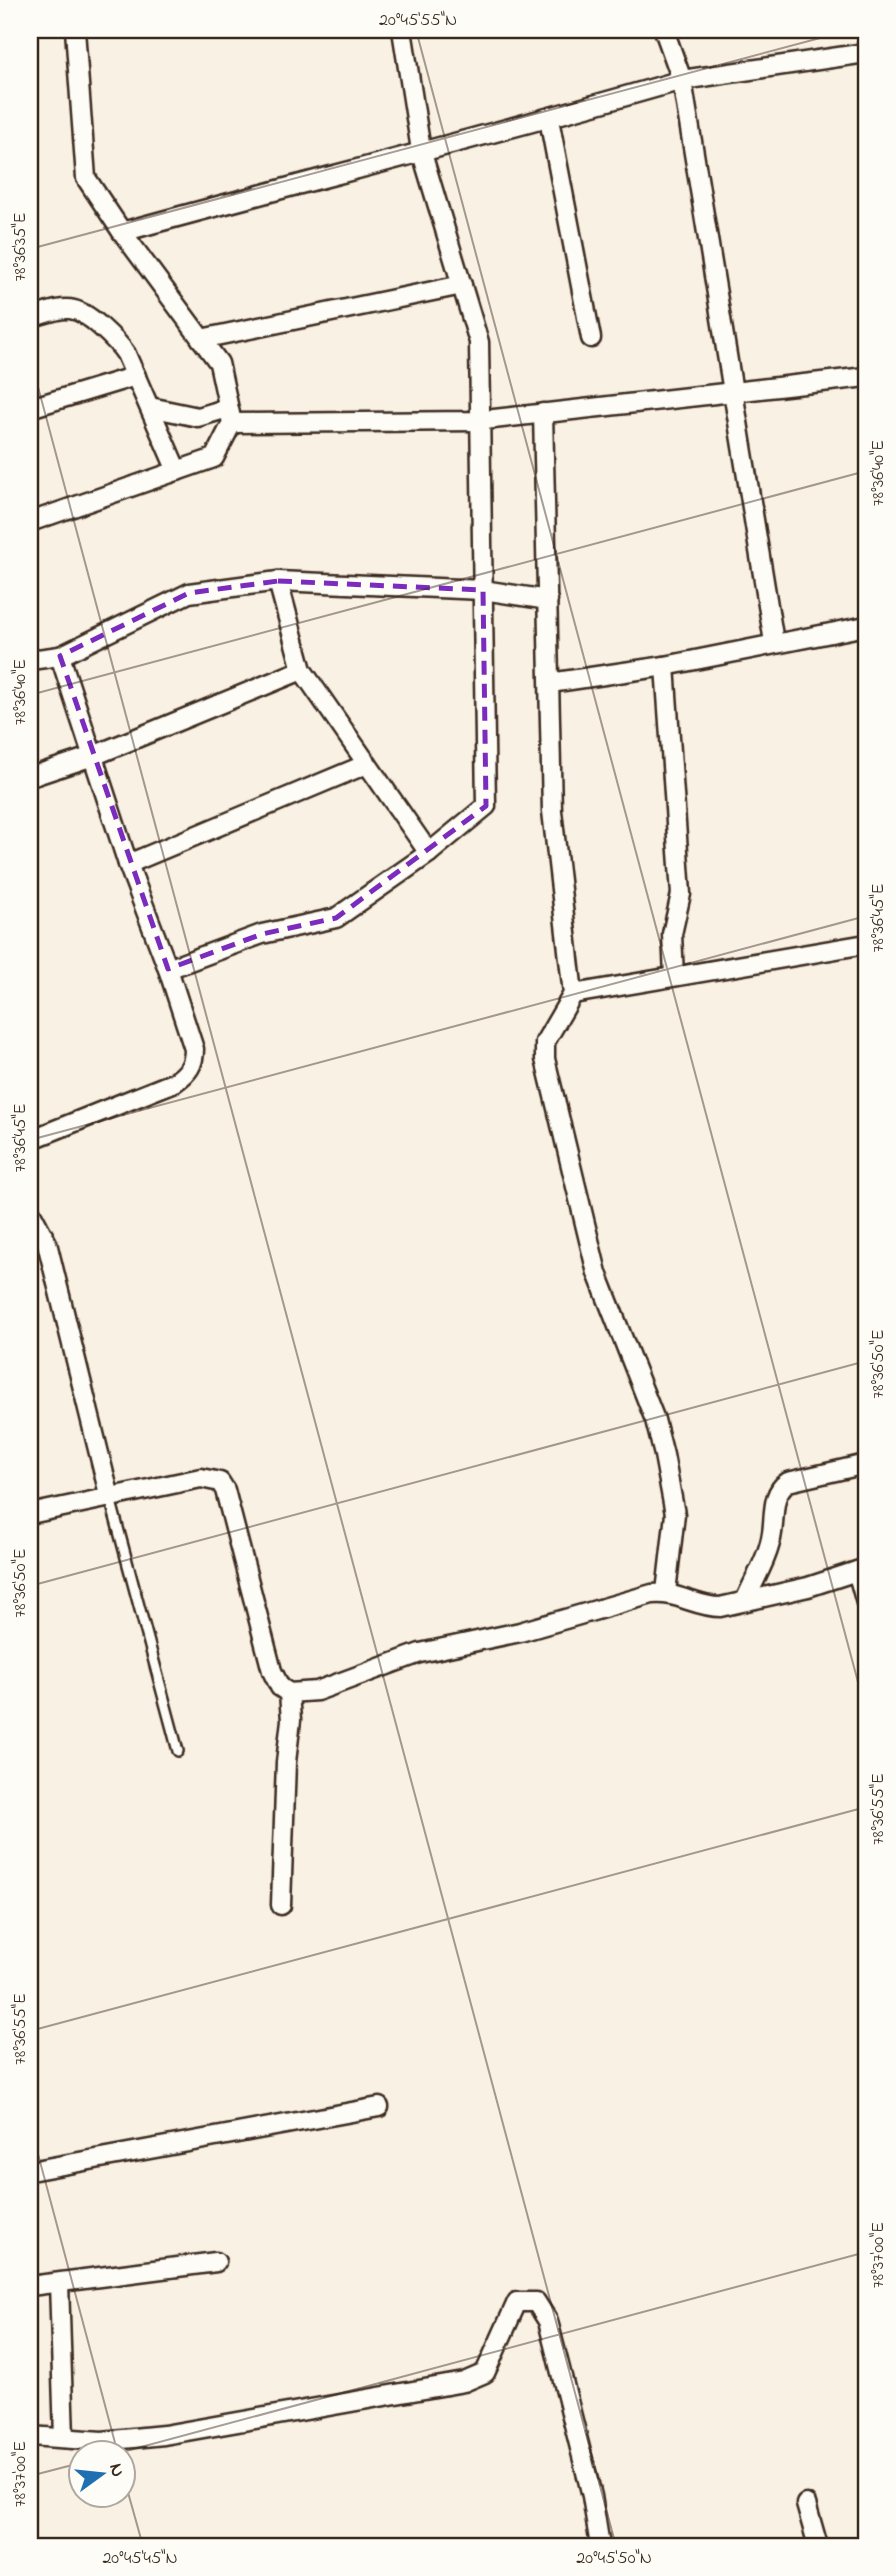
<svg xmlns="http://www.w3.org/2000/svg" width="896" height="2576" font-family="'Indie Flower',sans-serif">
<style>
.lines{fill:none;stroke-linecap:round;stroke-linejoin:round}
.lane-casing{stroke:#3b2a1e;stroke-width:14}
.street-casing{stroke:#3b2a1e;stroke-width:23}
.lane{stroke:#fdfcf7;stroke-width:9}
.street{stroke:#fdfcf7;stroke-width:18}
.marked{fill:none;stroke:#7b2cbf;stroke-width:5;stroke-dasharray:14 9;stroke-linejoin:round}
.ticks{fill:none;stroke:#3b2a1e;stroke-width:2;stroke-opacity:0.45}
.neatline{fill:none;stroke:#3b2a1e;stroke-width:2.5}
.ticks-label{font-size:18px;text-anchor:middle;fill:#3b2a1e}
</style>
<rect width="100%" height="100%" fill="#f9f1e4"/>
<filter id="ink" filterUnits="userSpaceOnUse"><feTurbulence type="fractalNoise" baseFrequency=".0143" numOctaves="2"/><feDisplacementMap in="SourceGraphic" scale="14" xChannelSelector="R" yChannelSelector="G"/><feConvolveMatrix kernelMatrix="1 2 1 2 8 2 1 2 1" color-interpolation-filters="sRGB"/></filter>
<g filter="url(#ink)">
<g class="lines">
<g class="lane-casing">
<polyline id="lane" points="110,1498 178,1751"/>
</g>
<g class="street-casing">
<g id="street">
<polyline points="664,30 682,80 866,53"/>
<polyline points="549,119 591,338"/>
<path d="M122,232c186,-51 374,-98 560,-152l92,562"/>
<path d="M30,318c33,-10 42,-17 70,8 10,9 19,17 26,28l51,117"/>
<polyline points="201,339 462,285"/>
<polyline points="150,407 198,417 228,408"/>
<polyline points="30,408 136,376"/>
<polyline points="543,413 552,811 573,994 545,1042 545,1059 597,1273 655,1420 664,1455 675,1514 666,1592"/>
<polyline points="232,423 476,421 866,377"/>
<polyline points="30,522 214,458 232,423 219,363 122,232 86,178 75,30"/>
<polyline points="278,581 483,590 548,600"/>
<polyline points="30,660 60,656"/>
<polyline points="665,666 681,894 672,934 674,976"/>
<polyline points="550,683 665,666 866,626"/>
<polyline points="30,777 93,756 302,670"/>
<polyline points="128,864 367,764"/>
<polyline points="168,969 262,934 336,918 429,853 486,806 479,342 421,150 402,30"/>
<polyline points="573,994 866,944"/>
<path d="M30,1140l145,-58c13,-9 19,-17 19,-33l-26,-80 -40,-105 -68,-208 129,-63 89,-12 24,89 127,183"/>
<polyline points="30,1211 47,1243 110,1498"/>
<path d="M30,1514l171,-36 19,4 5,8 47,181 8,16 9,6 28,-2 103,-38 100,-21 132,-38c24,-3 44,13 68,13l88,-20 58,-19"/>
<polyline points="857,1571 866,1603"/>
<path d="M745,1601c9,-21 24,-45 27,-68 3,-18 -1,-40 16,-51l78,-18"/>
<polyline points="281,1905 286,1762 291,1720 289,1693"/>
<polyline points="30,2171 379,2107"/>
<polyline points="59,2283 64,2438"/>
<polyline points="30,2286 216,2262"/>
<polyline points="30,2436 102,2441 164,2435 464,2382 485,2373 517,2302 536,2302 548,2321 592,2496 600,2546"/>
<polyline points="806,2504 818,2546"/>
</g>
</g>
<use href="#lane" class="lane"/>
<use href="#street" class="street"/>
</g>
</g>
<path class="marked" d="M278,581l205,9 3,216 -150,112 -74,16 -94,35 -108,-313 129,-63z"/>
<path class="ticks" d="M416,30l450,1682M30,249l820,-219M30,357l586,2189M30,695l836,-224M30,1140l836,-224M30,1586l836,-225M30,2031l836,-224M30,2124l88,330M115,2454l751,-202M122,2471l21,75M30,2476l50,-13"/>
<rect width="896" height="2576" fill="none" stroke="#fdfcf7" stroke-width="77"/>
<g transform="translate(102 2474) rotate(75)"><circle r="33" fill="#fdfcf7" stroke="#afa8a0" stroke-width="2"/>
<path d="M0-5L12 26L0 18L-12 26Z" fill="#1f6fb2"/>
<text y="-10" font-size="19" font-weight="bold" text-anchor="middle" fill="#3b2a1e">N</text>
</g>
<rect x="38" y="38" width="820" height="2500" class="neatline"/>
<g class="ticks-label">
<text x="418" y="25">20°45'55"N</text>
<text transform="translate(19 247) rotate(-90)" y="6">78°36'35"E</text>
<text transform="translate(877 473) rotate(-90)" y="6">78°36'40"E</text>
<text transform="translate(19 692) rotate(-90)" y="6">78°36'40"E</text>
<text transform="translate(877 918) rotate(-90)" y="6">78°36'45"E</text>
<text transform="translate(19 1138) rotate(-90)" y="6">78°36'45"E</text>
<text transform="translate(877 1364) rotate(-90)" y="6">78°36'50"E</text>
<text transform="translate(19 1583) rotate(-90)" y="6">78°36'50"E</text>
<text transform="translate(877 1809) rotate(-90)" y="6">78°36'55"E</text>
<text transform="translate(19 2029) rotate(-90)" y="6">78°36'55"E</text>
<text transform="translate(877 2255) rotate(-90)" y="6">78°37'00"E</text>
<text transform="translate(19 2474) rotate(-90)" y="6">78°37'00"E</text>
<text x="140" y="2563">20°45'45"N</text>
<text x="614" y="2563">20°45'50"N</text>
</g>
</svg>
